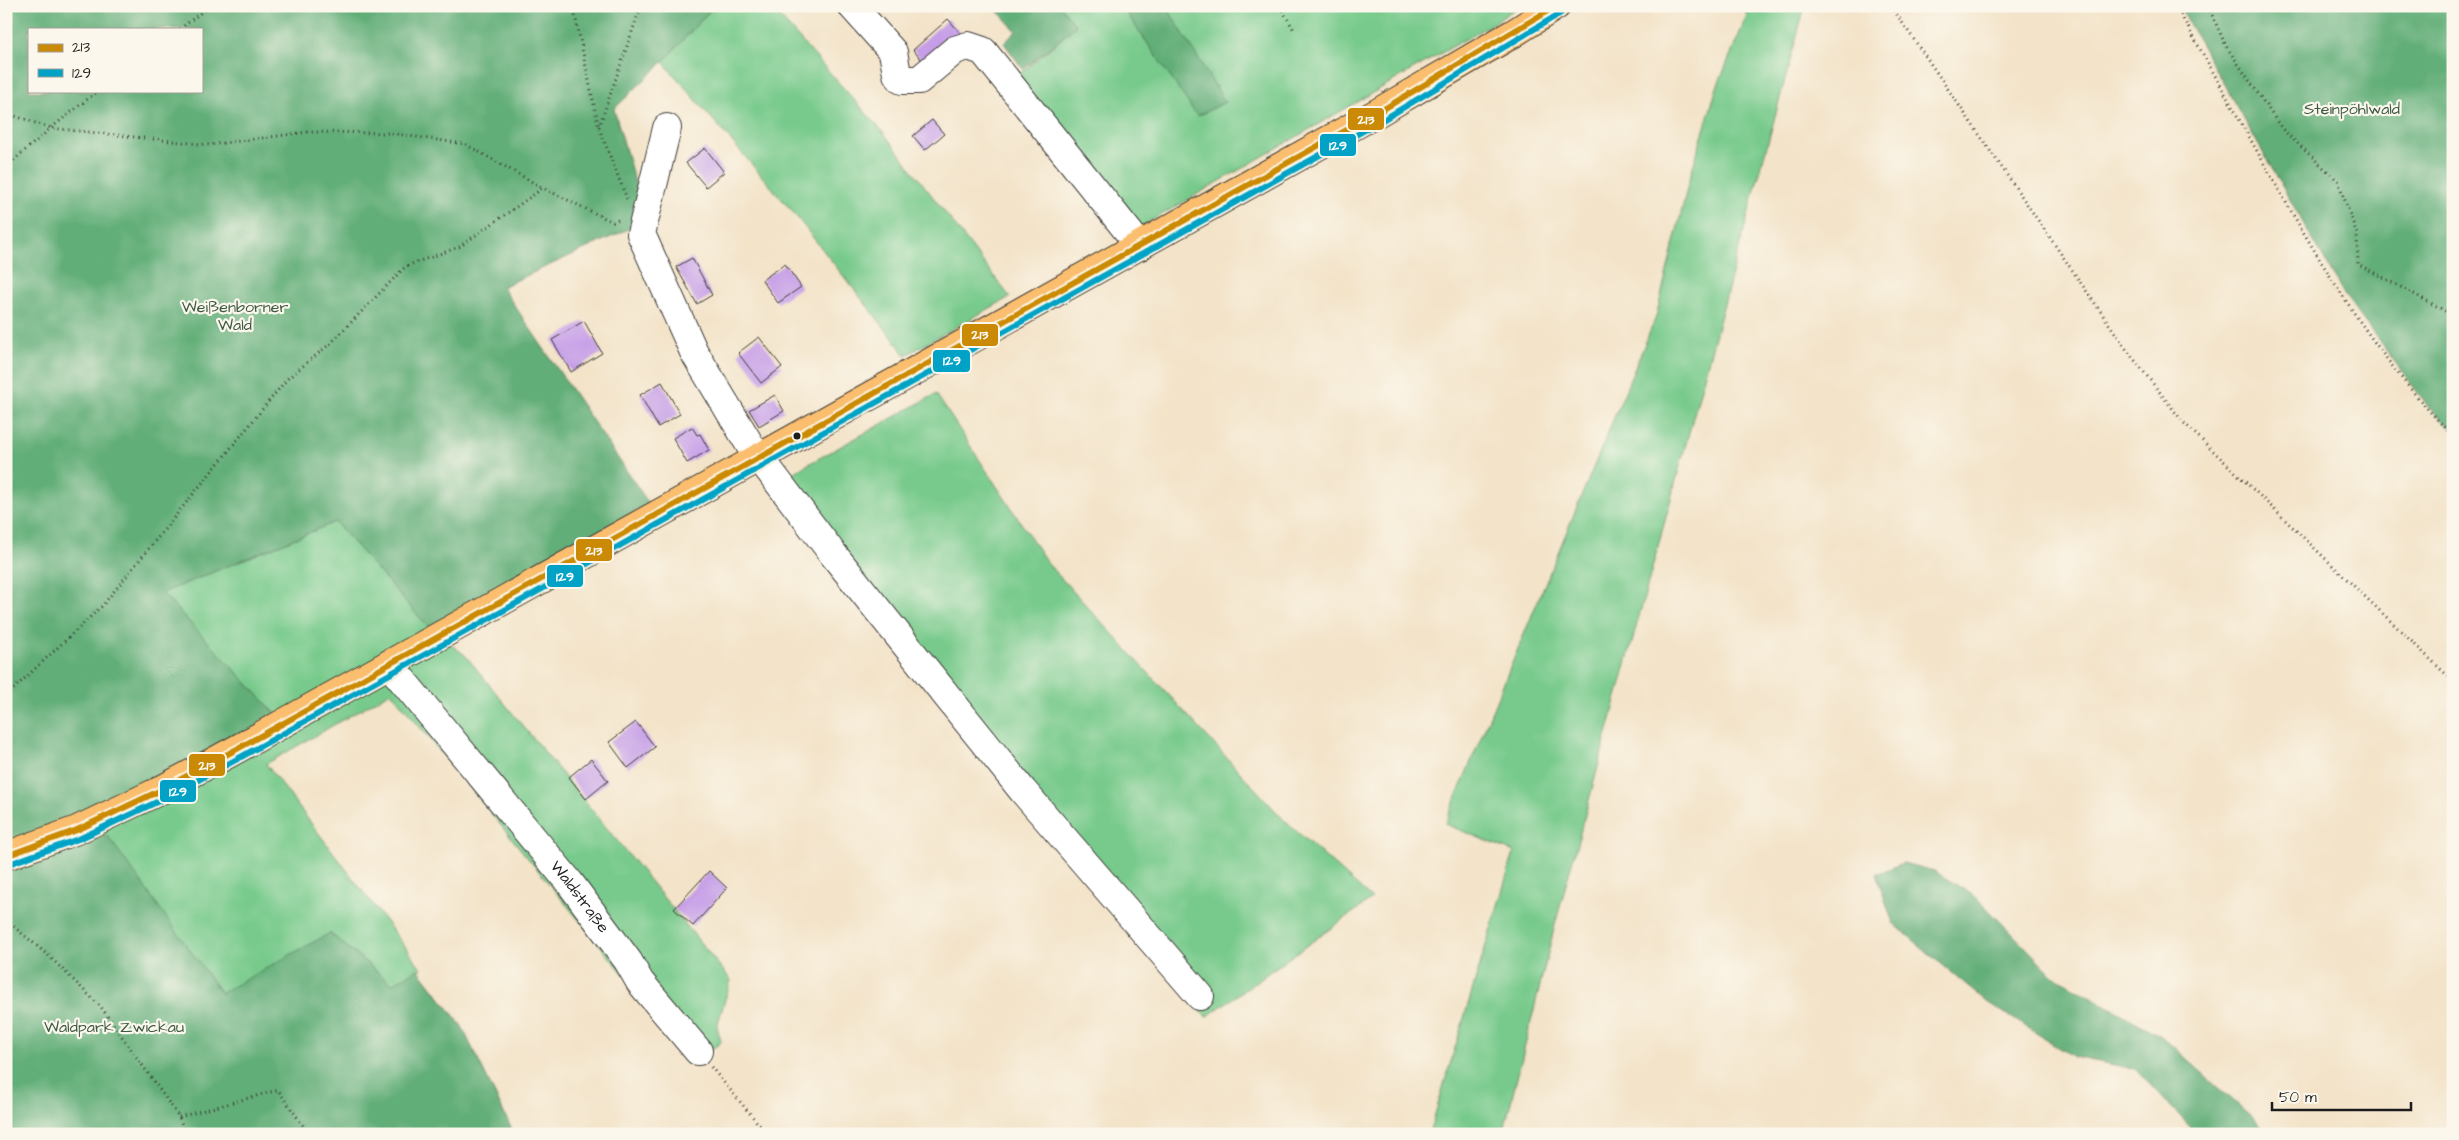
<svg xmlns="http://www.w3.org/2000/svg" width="2459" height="1140" font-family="'Architects Daughter',sans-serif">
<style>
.green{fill:#78ca8c;stroke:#4a7354}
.forest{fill:#62ae78;stroke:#3f654a;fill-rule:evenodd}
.building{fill:#c69ee7}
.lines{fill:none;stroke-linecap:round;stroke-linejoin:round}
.minor-casing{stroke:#3c3a36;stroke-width:30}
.major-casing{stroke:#3c3a36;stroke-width:30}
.path{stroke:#3c3a36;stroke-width:3;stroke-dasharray:1 4;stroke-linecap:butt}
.minor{stroke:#fff;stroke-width:28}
.major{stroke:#fbbe6e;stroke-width:28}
.bus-1-casing{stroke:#fbf7ec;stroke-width:10}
.bus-2-casing{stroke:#fbf7ec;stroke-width:10}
.bus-1{stroke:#cb8a06;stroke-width:6}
.bus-2{stroke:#01a2c5;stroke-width:6}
.bus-dot{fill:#1c1c1c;stroke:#fbf7ec;stroke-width:2}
.labels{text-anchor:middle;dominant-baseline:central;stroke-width:4.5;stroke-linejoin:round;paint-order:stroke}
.park-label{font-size:16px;fill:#3c5943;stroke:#fbf7ec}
.street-label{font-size:16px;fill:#1c1c1c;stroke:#fbf7ec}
.line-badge{stroke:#fbf7ec;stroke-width:2}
.badge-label{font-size:14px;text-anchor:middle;font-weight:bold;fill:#fff}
</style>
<rect width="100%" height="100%" fill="#fbf7ec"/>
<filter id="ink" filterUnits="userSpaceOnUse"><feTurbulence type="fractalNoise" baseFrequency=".02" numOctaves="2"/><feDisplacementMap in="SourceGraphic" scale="10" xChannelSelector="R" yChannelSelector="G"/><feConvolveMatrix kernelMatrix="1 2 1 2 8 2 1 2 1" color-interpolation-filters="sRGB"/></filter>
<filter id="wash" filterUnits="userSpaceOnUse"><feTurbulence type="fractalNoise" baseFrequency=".0096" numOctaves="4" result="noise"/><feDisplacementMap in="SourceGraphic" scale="20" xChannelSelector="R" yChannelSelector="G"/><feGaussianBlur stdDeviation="1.12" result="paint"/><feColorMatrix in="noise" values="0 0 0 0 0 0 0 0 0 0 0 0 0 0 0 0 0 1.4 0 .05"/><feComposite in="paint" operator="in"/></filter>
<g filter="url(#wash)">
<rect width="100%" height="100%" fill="#f3e3c8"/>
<g class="green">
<polygon points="714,6 770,6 883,132 1010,297 906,355 792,211 663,62"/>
<polygon points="1060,6 1122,6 1198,116 1225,102 1166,6 1519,6 1497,21 1137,229 1015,78 1076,26"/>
<polygon points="1743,6 1805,6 1555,925 1503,1134 1429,1134 1514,852 1445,824 1656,317 1689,180 1717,87 1747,16"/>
<polygon points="936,394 1048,564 1285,821 1372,899 1206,1017 895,644 774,483"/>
<polygon points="335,522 429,628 465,655 731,980 717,1026 721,1042 696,1062 391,692 266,764 422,969 419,970 461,1025 514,1134 6,1134 6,870 106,835 76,825 276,714 162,593"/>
</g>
<g class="forest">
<path d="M6,6h708l-51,56 -49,47 32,112 -144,66 147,217 -220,124 -94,-106 -173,71 115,122 -201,110 -70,20zM29,29h172v62h-172z"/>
<polygon points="993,6 1060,6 1076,26 1023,69 1004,43 1016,31"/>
<polygon points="1122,6 1166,6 1225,102 1197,116"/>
<polygon points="2179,6 2453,6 2453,430 2428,406 2345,296"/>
<polygon points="107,835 221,993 330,933 392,984 418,969 461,1025 514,1134 6,1134 6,870"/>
<polygon points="1903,863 1934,871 1976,897 2054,976 2161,1036 2271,1134 2197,1134 2135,1069 2074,1057 1987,1002 1893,923 1876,874"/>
</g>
<g id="blocks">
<g class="building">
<polygon points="948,19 963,36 928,67 913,50"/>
<polygon points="932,120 944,134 925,150 913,136"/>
<polygon points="705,148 724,172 706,187 686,163"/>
<polygon points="692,258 712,295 697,304 676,267"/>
<polygon points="785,264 801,287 778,303 762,280"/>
<polygon points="584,321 602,353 571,372 552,340"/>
<polygon points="759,337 782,367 761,383 738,353"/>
<polygon points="662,382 680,414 658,427 640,395"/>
<polygon points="775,395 784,411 759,426 749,410"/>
<polygon points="692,427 697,435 700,434 709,450 687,463 673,438"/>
<polygon points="636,722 655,747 628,768 609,742"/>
<polygon points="591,759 608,781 586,799 569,777"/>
<polygon points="709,871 727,888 693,926 674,909"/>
</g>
</g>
</g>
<g filter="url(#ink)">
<use href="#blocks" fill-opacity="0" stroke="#3c3a36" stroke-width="1"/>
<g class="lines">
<g class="minor-casing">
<g id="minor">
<polyline points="852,6 893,52 897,74 902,80 919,80 955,50 968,46 983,51 1140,246"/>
<polyline points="667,128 641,234 694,352 750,445 833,554 1023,791 1200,996"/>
<path id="s1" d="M389,664l181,219 58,78 12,21 58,69"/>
</g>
</g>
<g class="major-casing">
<polyline id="major" points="6,856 77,830 157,792 237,749 1377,113 1514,33 1556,6"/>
</g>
<g class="path">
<polyline points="573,6 599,128 627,199"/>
<polyline points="1280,6 1294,30"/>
<polyline points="1891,6 2129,353 2183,422 2453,681"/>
<path d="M2176,6c35,62 69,124 104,186 50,87 102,172 173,244"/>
<polyline points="2208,6 2226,46 2282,129 2338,181 2357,234 2358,264 2453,315"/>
<polyline points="180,29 209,6"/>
<polyline points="6,113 51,128 209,145 308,132 389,133 465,144 543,188"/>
<polyline points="599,127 641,6"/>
<polyline points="6,167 51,128 98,91"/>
<polyline points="6,696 102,606 287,379 331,343 406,266 459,247 543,188 613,222 621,219"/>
<polyline points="6,920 49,956 101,1007 179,1117 186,1134"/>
<polyline points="711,1067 767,1134"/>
<polyline points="179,1117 278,1090 309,1134"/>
</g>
<use href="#minor" class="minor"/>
<use href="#major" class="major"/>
<g class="bus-1-casing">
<polyline id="bus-1" points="6,856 77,830 157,792 237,749 1377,113 1556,6"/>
</g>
<g class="bus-2-casing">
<polyline id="bus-2" points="9,864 81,838 161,800 241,757 1381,121 1561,13"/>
</g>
<use href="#bus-1" class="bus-1"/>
<use href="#bus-2" class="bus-2"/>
</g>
</g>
<circle class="bus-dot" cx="797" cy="436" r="4.5"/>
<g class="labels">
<g class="park-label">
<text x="2352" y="109">Steinpöhlwald</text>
<text x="235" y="307">Weißenborner<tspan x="235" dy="18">Wald</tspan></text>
<text x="114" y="1027">Waldpark Zwickau</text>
</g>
<g class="street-label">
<text stroke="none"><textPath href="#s1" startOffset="301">Waldstraße</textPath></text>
</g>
</g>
<g class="line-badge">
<rect x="1347" y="107" width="38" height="24" rx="5" fill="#cb8a06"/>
<rect x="1319" y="133" width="38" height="24" rx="5" fill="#01a2c5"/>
<rect x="961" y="323" width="38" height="24" rx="5" fill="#cb8a06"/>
<rect x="932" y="349" width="39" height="24" rx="5" fill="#01a2c5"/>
<rect x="575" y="538" width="38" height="24" rx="5" fill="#cb8a06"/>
<rect x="546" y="564" width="38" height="24" rx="5" fill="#01a2c5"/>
<rect x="188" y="753" width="38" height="24" rx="5" fill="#cb8a06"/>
<rect x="159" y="779" width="38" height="24" rx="5" fill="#01a2c5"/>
</g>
<g class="badge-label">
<text x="1366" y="124">213</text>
<text x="1338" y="150">129</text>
<text x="980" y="339">213</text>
<text x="952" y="365">129</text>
<text x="594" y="555">213</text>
<text x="565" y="581">129</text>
<text x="207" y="770">213</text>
<text x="178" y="796">129</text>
</g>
<rect width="2459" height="1140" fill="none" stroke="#fbf7ec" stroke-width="25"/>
<rect x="28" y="28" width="175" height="65" fill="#fbf7ec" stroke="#a29f99"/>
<rect x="38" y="44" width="25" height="8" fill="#cb8a06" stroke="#a29f99"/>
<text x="72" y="52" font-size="15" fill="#1c1c1c">213</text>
<rect x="38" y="69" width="25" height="8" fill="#01a2c5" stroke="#a29f99"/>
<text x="72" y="78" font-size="15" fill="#1c1c1c">129</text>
<path d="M2272 1102v8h139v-8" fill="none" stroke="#1c1c1c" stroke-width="2.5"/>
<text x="2279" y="1102" font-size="15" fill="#1c1c1c" stroke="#fbf7ec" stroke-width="4" paint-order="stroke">50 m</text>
</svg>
